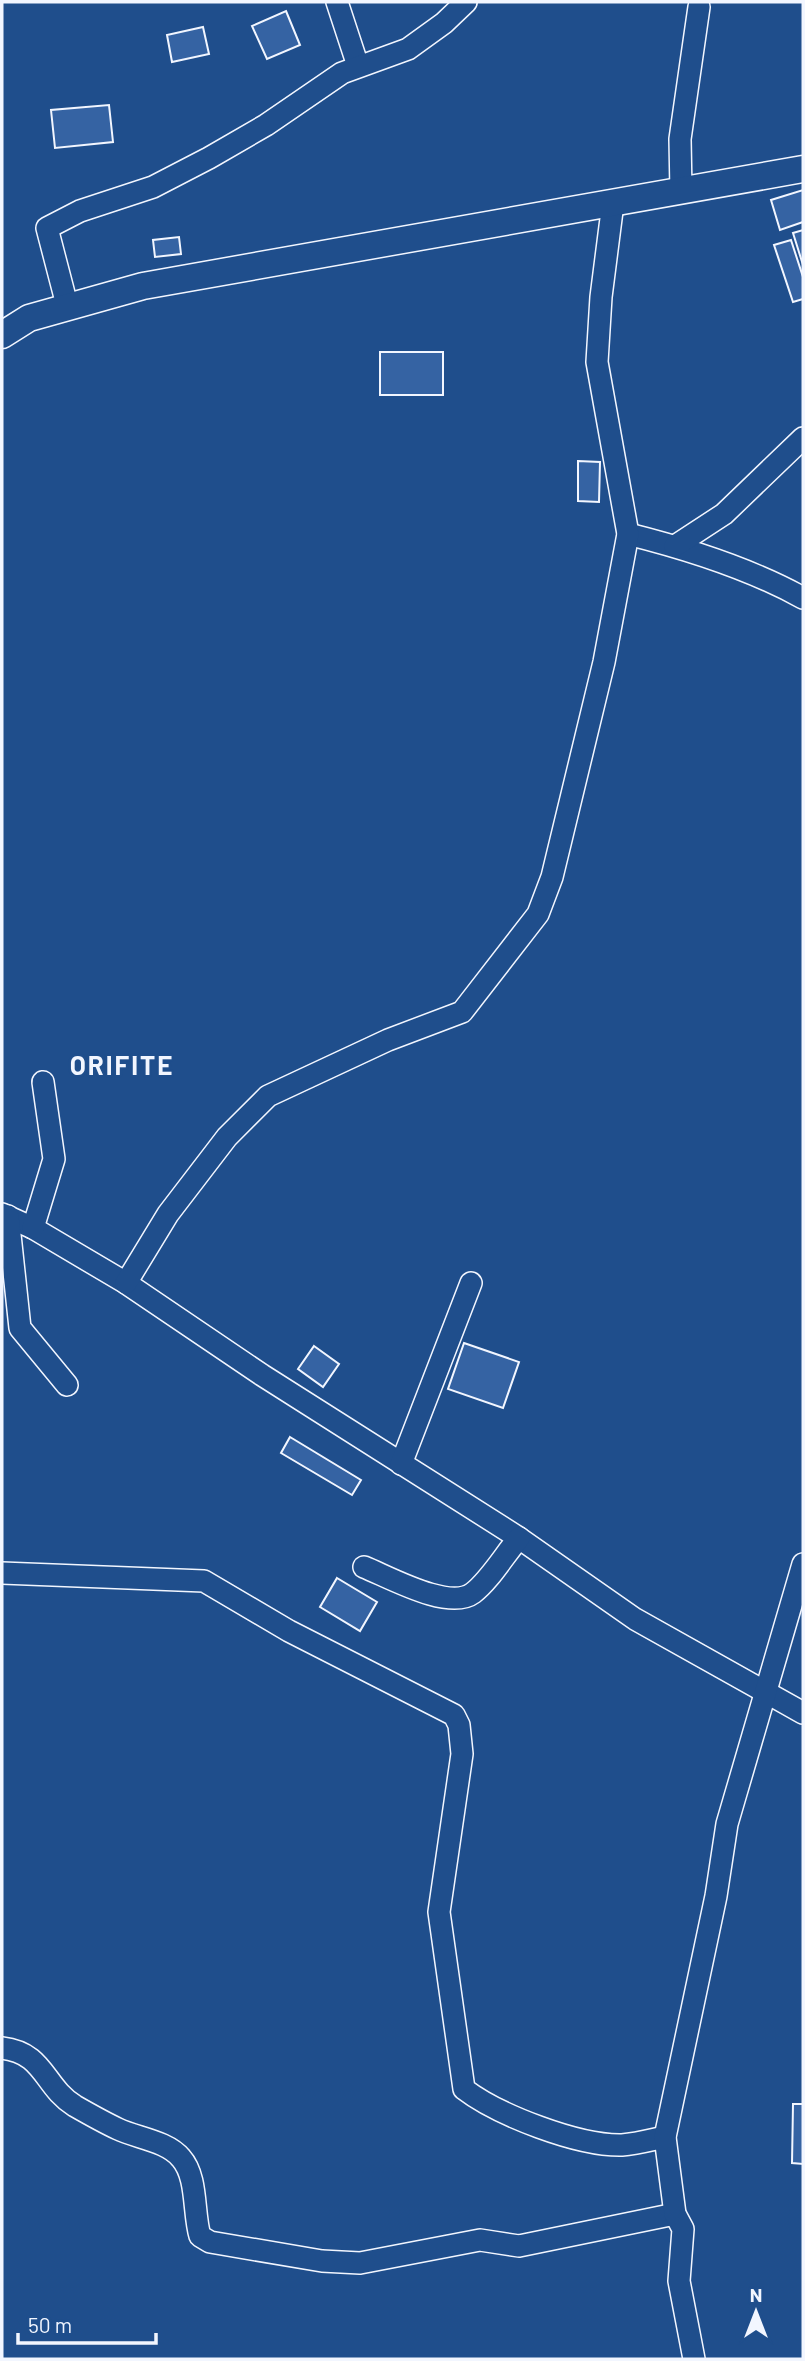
<svg xmlns="http://www.w3.org/2000/svg" width="805" height="2361" font-family="Barlow,sans-serif">
<style>
.building{fill:#3563a3;stroke:#f2f6ff;stroke-width:2}
.lines{fill:none;stroke-linecap:round;stroke-linejoin:round}
.minor-casing{stroke:#f2f6ff;stroke-width:24}
.major-casing{stroke:#f2f6ff;stroke-width:29}
.minor{stroke:#1f4e8c;stroke-width:21}
.major{stroke:#1f4e8c;stroke-width:26}
.labels{text-anchor:middle;dominant-baseline:central;stroke-width:5;stroke-linejoin:round;paint-order:stroke}
.district-label{font-size:26px;font-weight:bold;letter-spacing:2px;fill:#f2f6ff;stroke:#1f4e8c}
</style>
<rect width="100%" height="100%" fill="#1f4e8c"/>
<g class="building">
<polygon points="286,11 300,45 267,59 252,26"/>
<polygon points="203,27 209,54 172,62 167,35"/>
<polygon points="109,105 113,142 55,148 51,110"/>
<polygon points="803,190 803,222 780,230 771,200"/>
<polygon points="803,230 803,265 793,233"/>
<polygon points="179,237 181,254 155,257 153,240"/>
<polygon points="791,240 803,277 803,299 793,302 774,245"/>
<rect x="380" y="352" width="63" height="43"/>
<polygon points="578,461 600,462 599,502 578,501"/>
<polygon points="464,1343 519,1362 503,1408 448,1389"/>
<polygon points="314,1346 339,1364 323,1387 298,1369"/>
<polygon points="290,1437 361,1480 352,1495 281,1453"/>
<polygon points="337,1578 377,1602 360,1631 320,1607"/>
<polygon points="793,2104 803,2104 803,2164 792,2163"/>
</g>
<g class="lines">
<g class="minor-casing">
<g id="minor">
<polyline points="337,2 358,66"/>
<polyline points="681,192 680,139 699,7"/>
<polyline points="67,305 47,228 80,211 153,187 209,158 266,125 342,73 408,49 444,23 466,2"/>
<path d="M628,534c60,15 121,34 175,64"/>
<polyline points="675,546 724,514 803,438"/>
<polyline points="2,1214 33,1228 126,1283 262,1375 519,1538 635,1619 803,1713"/>
<polyline points="8,1216 20,1328 67,1385"/>
<polyline points="33,1228 54,1159 43,1082"/>
<polyline points="126,1283 168,1214 227,1137 268,1096 388,1040 462,1012 538,914 552,877 604,662 628,534 597,362 601,297 613,203"/>
<polyline points="401,1464 471,1283"/>
<path d="M364,1567c25,10 85,44 109,26 17,-13 32,-39 46,-55"/>
<path d="M2,1573l202,8 85,50 165,84 5,10 3,29 -23,158 25,177c34,26 114,57 158,56 14,-1 29,-5 43,-8"/>
<path d="M2,2048c43,5 41,38 73,58 14,8 28,16 43,23 19,9 49,12 63,29 17,19 12,55 19,78l10,6 112,19 38,2 120,-23 39,6 156,-32"/>
<polyline points="694,2359 679,2281 683,2229 675,2214 665,2137 716,1896 727,1824 803,1564"/>
</g>
</g>
<g class="major-casing">
<polyline id="major" points="2,335 29,318 143,286 803,169"/>
</g>
<use href="#minor" class="minor"/>
<use href="#major" class="major"/>
</g>
<g class="labels">
<g class="district-label">
<text x="122" y="1064">ORIFITE</text>
</g>
</g>
<rect width="805" height="2361" fill="none" stroke="#f2f6ff" stroke-width="7"/>
<g transform="translate(756 2312)" stroke="#1f4e8c" stroke-width="5" paint-order="stroke">
<path d="M0-5L12 26L0 18L-12 26Z" fill="#f2f6ff"/>
<text y="-10" font-size="19" font-weight="bold" text-anchor="middle" fill="#f2f6ff">N</text>
</g>
<path d="M18 2333v10h138v-10" fill="none" stroke="#f2f6ff" stroke-width="3.5"/>
<text x="28" y="2333" font-size="21" fill="#f2f6ff" stroke="#1f4e8c" stroke-width="5" paint-order="stroke">50 m</text>
</svg>
